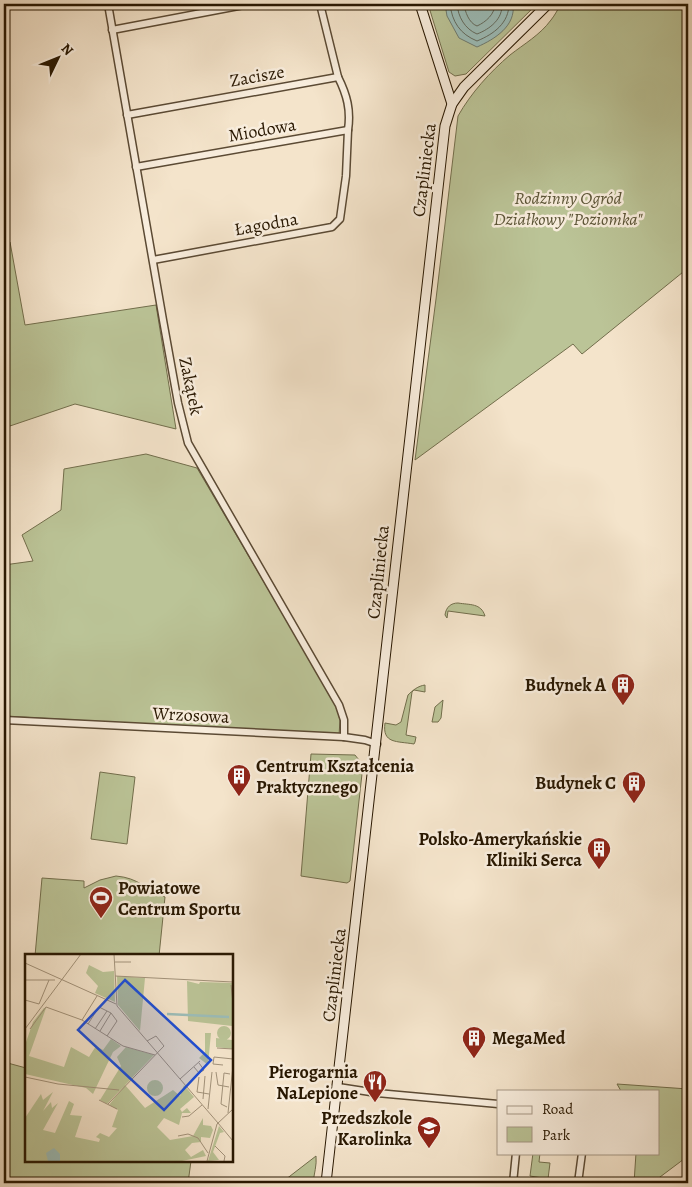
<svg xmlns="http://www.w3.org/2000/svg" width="692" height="1187" font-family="Alegreya,serif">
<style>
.green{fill:#bbc497;stroke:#726e4c}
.water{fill:#9cbeba;stroke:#6e7b70}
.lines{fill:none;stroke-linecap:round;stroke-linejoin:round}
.shore{stroke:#626a5e;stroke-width:1}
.street-casing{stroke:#5b4a34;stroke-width:9}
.secondary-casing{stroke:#281701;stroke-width:11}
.street{stroke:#f8eddd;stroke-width:6}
.secondary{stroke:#f8eddd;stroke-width:9}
.labels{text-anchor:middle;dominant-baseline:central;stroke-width:5;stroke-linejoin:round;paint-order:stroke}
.street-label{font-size:18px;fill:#281701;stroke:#f8eddd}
.park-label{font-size:18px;font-style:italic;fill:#5b5436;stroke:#f8eddd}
.poi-label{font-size:18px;font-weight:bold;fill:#281701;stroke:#f8eddd;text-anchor:end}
.inset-river{fill:none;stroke:#9cbeba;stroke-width:2.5}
.inset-road{fill:none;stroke:#a2927a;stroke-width:1}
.view{fill:#1d4ed8;fill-opacity:0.15;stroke:#1d4ed8;stroke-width:2.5}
.inset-edge{fill:none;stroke:#281701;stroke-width:2.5}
</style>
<rect width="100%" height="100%" fill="#f4e4cb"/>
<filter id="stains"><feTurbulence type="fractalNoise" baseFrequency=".004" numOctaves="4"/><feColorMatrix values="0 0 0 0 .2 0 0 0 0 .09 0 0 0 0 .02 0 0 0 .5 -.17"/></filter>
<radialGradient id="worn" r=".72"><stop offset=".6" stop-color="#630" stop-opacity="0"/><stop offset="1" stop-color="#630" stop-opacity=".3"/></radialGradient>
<g class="green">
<polygon points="428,4 537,4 466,74 455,76 449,72"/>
<path d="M561,4h127v264l-106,86 -9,-10 -158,116 21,-161 22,-183c13,-23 32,-44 52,-61 14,-11 30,-20 41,-35 4,-5 7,-11 10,-16z"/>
<polygon points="10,242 25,325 156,305 176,429 75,404 4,428 4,243"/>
<polygon points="146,454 197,468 336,705 340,720 339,735 4,716 4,565 33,561 22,535 61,510 64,469"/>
<path d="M458,603c12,2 23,0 27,13l-37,-5 -1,7 -2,-3c1,-8 6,-12 13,-12z"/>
<path d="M425,685v7l-11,-2 -2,2 -6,43 10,2 -1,5 -1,2c-17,-3 -32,0 -29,-21l11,2 5,-3 7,-27c5,-5 10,-9 17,-10z"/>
<polygon points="443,700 441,718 438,722 432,722 435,707"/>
<polygon points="311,754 355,755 363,765 350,881 347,883 301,876"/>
<polygon points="100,772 135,777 127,844 91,839"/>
<path d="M116,876c23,2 29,13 49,21l-6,59h-124l7,-78 42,3v7l16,-8z"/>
<polygon points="4,1062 26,1068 26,1161 191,1161 188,1183 4,1183"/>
<polygon points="617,1084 688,1089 688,1156 652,1183 634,1183 636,1153 658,1153 658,1091 621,1091"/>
<polygon points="533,1153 540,1153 539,1162 550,1163 548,1179 530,1176"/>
<path d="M316,1156c1,9 -2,18 -3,27h-32z"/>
</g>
<path class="water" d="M445,4h68c3,22 -18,35 -36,43l-18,-9 -12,-22z"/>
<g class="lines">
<g class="shore">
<path d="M450,4c2,18 10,30 27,37 17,-7 32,-18 32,-37"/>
<path d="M457,4c1,13 8,25 20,30 13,-5 26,-15 25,-30"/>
<path d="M464,4c1,8 5,19 13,22 9,-4 18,-12 18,-22"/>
</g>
<g class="street-casing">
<g id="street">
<polyline points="108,4 163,320 178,403 188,443 339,705 344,720 344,737"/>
<polyline points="320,4 338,77"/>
<polyline points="112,30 249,4"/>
<path d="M127,115l211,-38c9,18 13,33 10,53"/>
<polyline points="136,167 348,130 346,176 340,219 332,227 153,260"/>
<polyline points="4,720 344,737 365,740 377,744"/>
<polyline points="338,1087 377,1093 498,1104"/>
<polyline points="513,1183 516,1153"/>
<polyline points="578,1183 582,1153"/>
</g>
</g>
<g class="secondary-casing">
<g id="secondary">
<polyline points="420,4 452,104"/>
<polyline points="326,1183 445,126 452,104 464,87 548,4"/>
</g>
</g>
<use href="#street" class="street"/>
<use href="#secondary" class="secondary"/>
</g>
<defs>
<g id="building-pin" transform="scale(1.25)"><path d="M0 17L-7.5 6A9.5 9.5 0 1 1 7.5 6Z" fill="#8f2418" stroke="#f8eddd"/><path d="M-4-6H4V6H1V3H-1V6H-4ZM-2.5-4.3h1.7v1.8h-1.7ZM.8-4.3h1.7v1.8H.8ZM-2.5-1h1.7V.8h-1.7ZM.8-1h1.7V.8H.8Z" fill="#fff"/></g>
<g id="stadium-pin" transform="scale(1.25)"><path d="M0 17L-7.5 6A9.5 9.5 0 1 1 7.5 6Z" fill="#8f2418" stroke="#f8eddd"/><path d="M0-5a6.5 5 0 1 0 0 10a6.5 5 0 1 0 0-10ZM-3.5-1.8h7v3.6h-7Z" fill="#fff"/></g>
<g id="restaurant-pin" transform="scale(1.25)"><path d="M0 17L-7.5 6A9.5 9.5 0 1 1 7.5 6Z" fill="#8f2418" stroke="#f8eddd"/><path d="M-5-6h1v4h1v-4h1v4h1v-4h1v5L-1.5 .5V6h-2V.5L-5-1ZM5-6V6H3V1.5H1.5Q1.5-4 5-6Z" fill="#fff"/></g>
<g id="school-pin" transform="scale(1.25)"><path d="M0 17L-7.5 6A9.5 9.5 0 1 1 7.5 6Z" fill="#8f2418" stroke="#f8eddd"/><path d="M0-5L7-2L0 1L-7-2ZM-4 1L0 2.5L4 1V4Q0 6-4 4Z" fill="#fff"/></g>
</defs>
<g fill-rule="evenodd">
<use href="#building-pin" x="623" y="685"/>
<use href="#building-pin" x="239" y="776"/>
<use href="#building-pin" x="634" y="783"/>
<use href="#building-pin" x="599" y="849"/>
<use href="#stadium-pin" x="101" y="898"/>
<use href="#building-pin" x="474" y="1038"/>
<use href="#restaurant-pin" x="375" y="1082"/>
<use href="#school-pin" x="429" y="1128"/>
</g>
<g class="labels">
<g class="street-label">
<text transform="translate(257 76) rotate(-10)">Zacisze</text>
<text transform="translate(262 130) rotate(-10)">Miodowa</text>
<text transform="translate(424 170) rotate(-83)">Czapliniecka</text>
<text transform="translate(266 224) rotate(-10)">Łagodna</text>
<text transform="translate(191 386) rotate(78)">Zakątek</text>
<text transform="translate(378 572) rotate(-84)">Czapliniecka</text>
<text transform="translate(191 715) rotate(3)">Wrzosowa</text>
<text transform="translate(334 975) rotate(-83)">Czapliniecka</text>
</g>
<g class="park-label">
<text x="568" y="198">Rodzinny Ogród<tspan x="568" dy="21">Działkowy "Poziomka"</tspan></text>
</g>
<g class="poi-label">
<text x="606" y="685">Budynek A</text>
<text x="256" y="766" text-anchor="start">Centrum Kształcenia<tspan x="256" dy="21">Praktycznego</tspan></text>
<text x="616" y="783">Budynek C</text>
<text x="582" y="839">Polsko-Amerykańskie<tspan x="582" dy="21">Kliniki Serca</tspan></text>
<text x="118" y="888" text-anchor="start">Powiatowe<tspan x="118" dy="21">Centrum Sportu</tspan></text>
<text x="492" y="1038" text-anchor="start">MegaMed</text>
<text x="358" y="1072">Pierogarnia<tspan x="358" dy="21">NaLepione</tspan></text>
<text x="412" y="1118">Przedszkole<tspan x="412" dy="21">Karolinka</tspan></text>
</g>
</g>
<g transform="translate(25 954)">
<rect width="208" height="208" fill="#f4e4cb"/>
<path d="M64,11l14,7 11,-1 1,31 -20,-9 3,-7 -12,-13zM92,22l28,2 -5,53 -22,-26zM162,27l12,3 1,-2 32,1v43l-44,-5zM19,54h2l-17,48 35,11 7,-20 18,10 7,-11 7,4 8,-11 10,7 -8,6 -20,42 -7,-6 -61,-14v-29l8,-23zM192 79a7 7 0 1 1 14 0a7 7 0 1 1-14 0ZM180,79h6l-3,32 -9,-7 6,-6zM191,84l16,2v9l-16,-2zM101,93l28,8 -47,49 -7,-4 21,-34 -4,-9zM122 134a8 8 0 1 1 16 0a8 8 0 1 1-16 0ZM100,131l20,23 28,-18 7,6 4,-11 10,12 -14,12 2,3 5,-4 4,5h-9l-3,12 -15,-7 -7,9 13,13 23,-4 10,-18v7l8,1 2,4 -3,8 -9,-1v5l-9,1 -7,7 6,7 12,-7 3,6 -24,5h-157v-43l16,-24 2,6 10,-8 -10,19 8,-9 1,6 6,-5 -15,27 12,3 14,-32 5,3 -4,11 12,1 -7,21 24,5 1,-3 -4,-2 4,-4 9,4 8,-9 -5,-1 6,-17 -9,-5zM194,172l5,6 -4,1 -7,19 6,8 -11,1z" fill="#bbc497"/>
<path d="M29,194l6,6v7h-12l-2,-8z" fill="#9cbeba"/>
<path class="inset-river" d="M142,60l62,3"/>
<path class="inset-road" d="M89,0l3,52 101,117M90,8h16M0,9l91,41M90,22l118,6M0,26h30M206,31l2,18M0,46l14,4 10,-24M57,66l15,-24M63,70l11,-17 8,4M0,75l56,-75M5,75l16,-22 36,13 41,26 32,9M70,75l12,-18 4,2M75,77l11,-18 6,8 -10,15M192,94l16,1M198,111l-10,-1 1,-7 19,2M169,113l5,6 5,-3 -5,-7M191,118l2,13 11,2M0,123l33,7 61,6M174,123l-2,15 12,2M155,125l20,-18M178,145l2,-23M74,146l18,9M83,150l56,-58 -8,-10 -9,5M202,153l-6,-3 3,-31 6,1M183,155l4,-37M203,159l5,-47M157,163l7,-1 13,-11M193,169l15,18M153,182l10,-2 10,4 10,15M190,192l10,10 -1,5M182,207l10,-37 16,-15"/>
<path class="view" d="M100,26l86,80 -47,50 -86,-80z"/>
<rect width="208" height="208" class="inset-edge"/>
</g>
<rect width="692" height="1187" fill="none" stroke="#f4e4cb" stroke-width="20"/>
<rect x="5" y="5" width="682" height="1177" fill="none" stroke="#281701" stroke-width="2.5"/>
<rect x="10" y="10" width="672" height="1167" fill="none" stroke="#281701"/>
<rect x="497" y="1090" width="162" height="65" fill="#f8eddd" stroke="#a59785"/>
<rect x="507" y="1106" width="25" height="8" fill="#f8eddd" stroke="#a59785"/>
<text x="542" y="1114" font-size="15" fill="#281701">Road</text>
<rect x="507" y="1127" width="25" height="15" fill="#bbc497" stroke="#a59785"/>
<text x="542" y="1140" font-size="15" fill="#281701">Park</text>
<g transform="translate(58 58) rotate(47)" stroke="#f8eddd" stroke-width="4" paint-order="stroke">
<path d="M0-4L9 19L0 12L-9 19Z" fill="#281701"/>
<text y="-8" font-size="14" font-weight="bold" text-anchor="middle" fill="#281701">N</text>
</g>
<rect width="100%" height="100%" filter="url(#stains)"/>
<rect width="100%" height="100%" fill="url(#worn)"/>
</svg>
